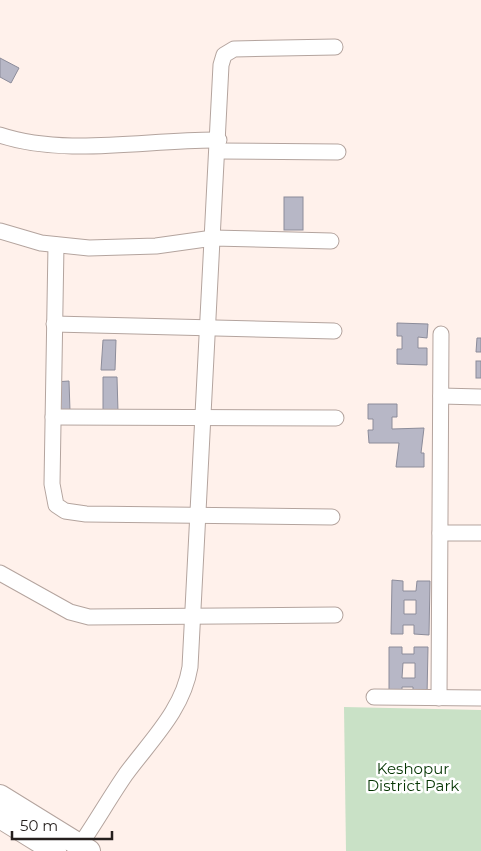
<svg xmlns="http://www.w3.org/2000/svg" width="481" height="851" font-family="Montserrat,sans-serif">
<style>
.green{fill:#c9e1c6}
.building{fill:#b7b7c6;stroke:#8c8c9a;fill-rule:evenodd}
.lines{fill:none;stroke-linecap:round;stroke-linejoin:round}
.street-casing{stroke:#b4a49e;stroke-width:17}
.secondary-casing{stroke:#b4a49e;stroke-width:24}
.street{stroke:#fff;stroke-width:15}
.secondary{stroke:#fff;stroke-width:22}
.labels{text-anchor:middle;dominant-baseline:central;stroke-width:5;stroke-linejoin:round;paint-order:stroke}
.park-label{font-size:15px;fill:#053502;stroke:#fff}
</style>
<rect width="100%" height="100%" fill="#fff1eb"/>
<polygon class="green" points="344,707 481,710 481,851 346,851"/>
<g class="building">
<polygon points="0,58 19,68 11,83 0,77"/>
<rect x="284" y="197" width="19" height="33"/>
<polygon points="397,323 428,324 427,338 418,337 418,348 427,348 427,365 397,364 397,349 402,349 402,336 397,336"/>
<polygon points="477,338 481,338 481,352 476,352"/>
<polygon points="103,340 116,340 115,370 101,370"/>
<rect x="476" y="361" width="5" height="17"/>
<polygon points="103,377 117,377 118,412 103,412"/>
<polygon points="69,381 70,411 56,412 54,382"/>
<polygon points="368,404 397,404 397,417 392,417 392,429 424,428 421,453 424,453 424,467 396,467 399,443 369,443 368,430 373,430 373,419 368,419"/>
<path d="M392,580l11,1v10h13l1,-10h13l-1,54 -15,-1v-9h-11v9h-12zM404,600h12v14h-12z"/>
<path d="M389,647h13v7h12v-7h14l-1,49h-14v-9h-11v9h-13zM403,663h12v15h-13z"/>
</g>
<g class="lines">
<g class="street-casing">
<g id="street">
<path d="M0,135c66,22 149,4 219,5"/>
<polyline points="218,151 338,152"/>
<polyline points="0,231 41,243 89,248 156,246 213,238 331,241"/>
<polyline points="56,245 52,484 56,505 65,511 86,514 332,517"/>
<polyline points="54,324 334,331"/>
<polyline points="441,396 481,397"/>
<polyline points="53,417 336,418"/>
<polyline points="440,533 481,533"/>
<polyline points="0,573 70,612 89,617 335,615"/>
<polyline points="374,697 481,698"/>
<polyline points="439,698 441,334"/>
<path d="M80,845c16,-23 30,-48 46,-71 25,-34 57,-64 64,-107l31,-602 3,-10 10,-6 101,-2"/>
</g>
</g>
<g class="secondary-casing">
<g id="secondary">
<polyline points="0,796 89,851"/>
<polyline points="0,817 55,851"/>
</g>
</g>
<use href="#street" class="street"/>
<use href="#secondary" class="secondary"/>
</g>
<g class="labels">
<g class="park-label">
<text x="413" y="768">Keshopur<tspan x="413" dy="17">District Park</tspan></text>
</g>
</g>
<path d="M12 831v8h100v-8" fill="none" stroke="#251f1d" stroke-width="2.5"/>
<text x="20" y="831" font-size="15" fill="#251f1d" stroke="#ffffff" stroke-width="4" paint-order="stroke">50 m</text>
</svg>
